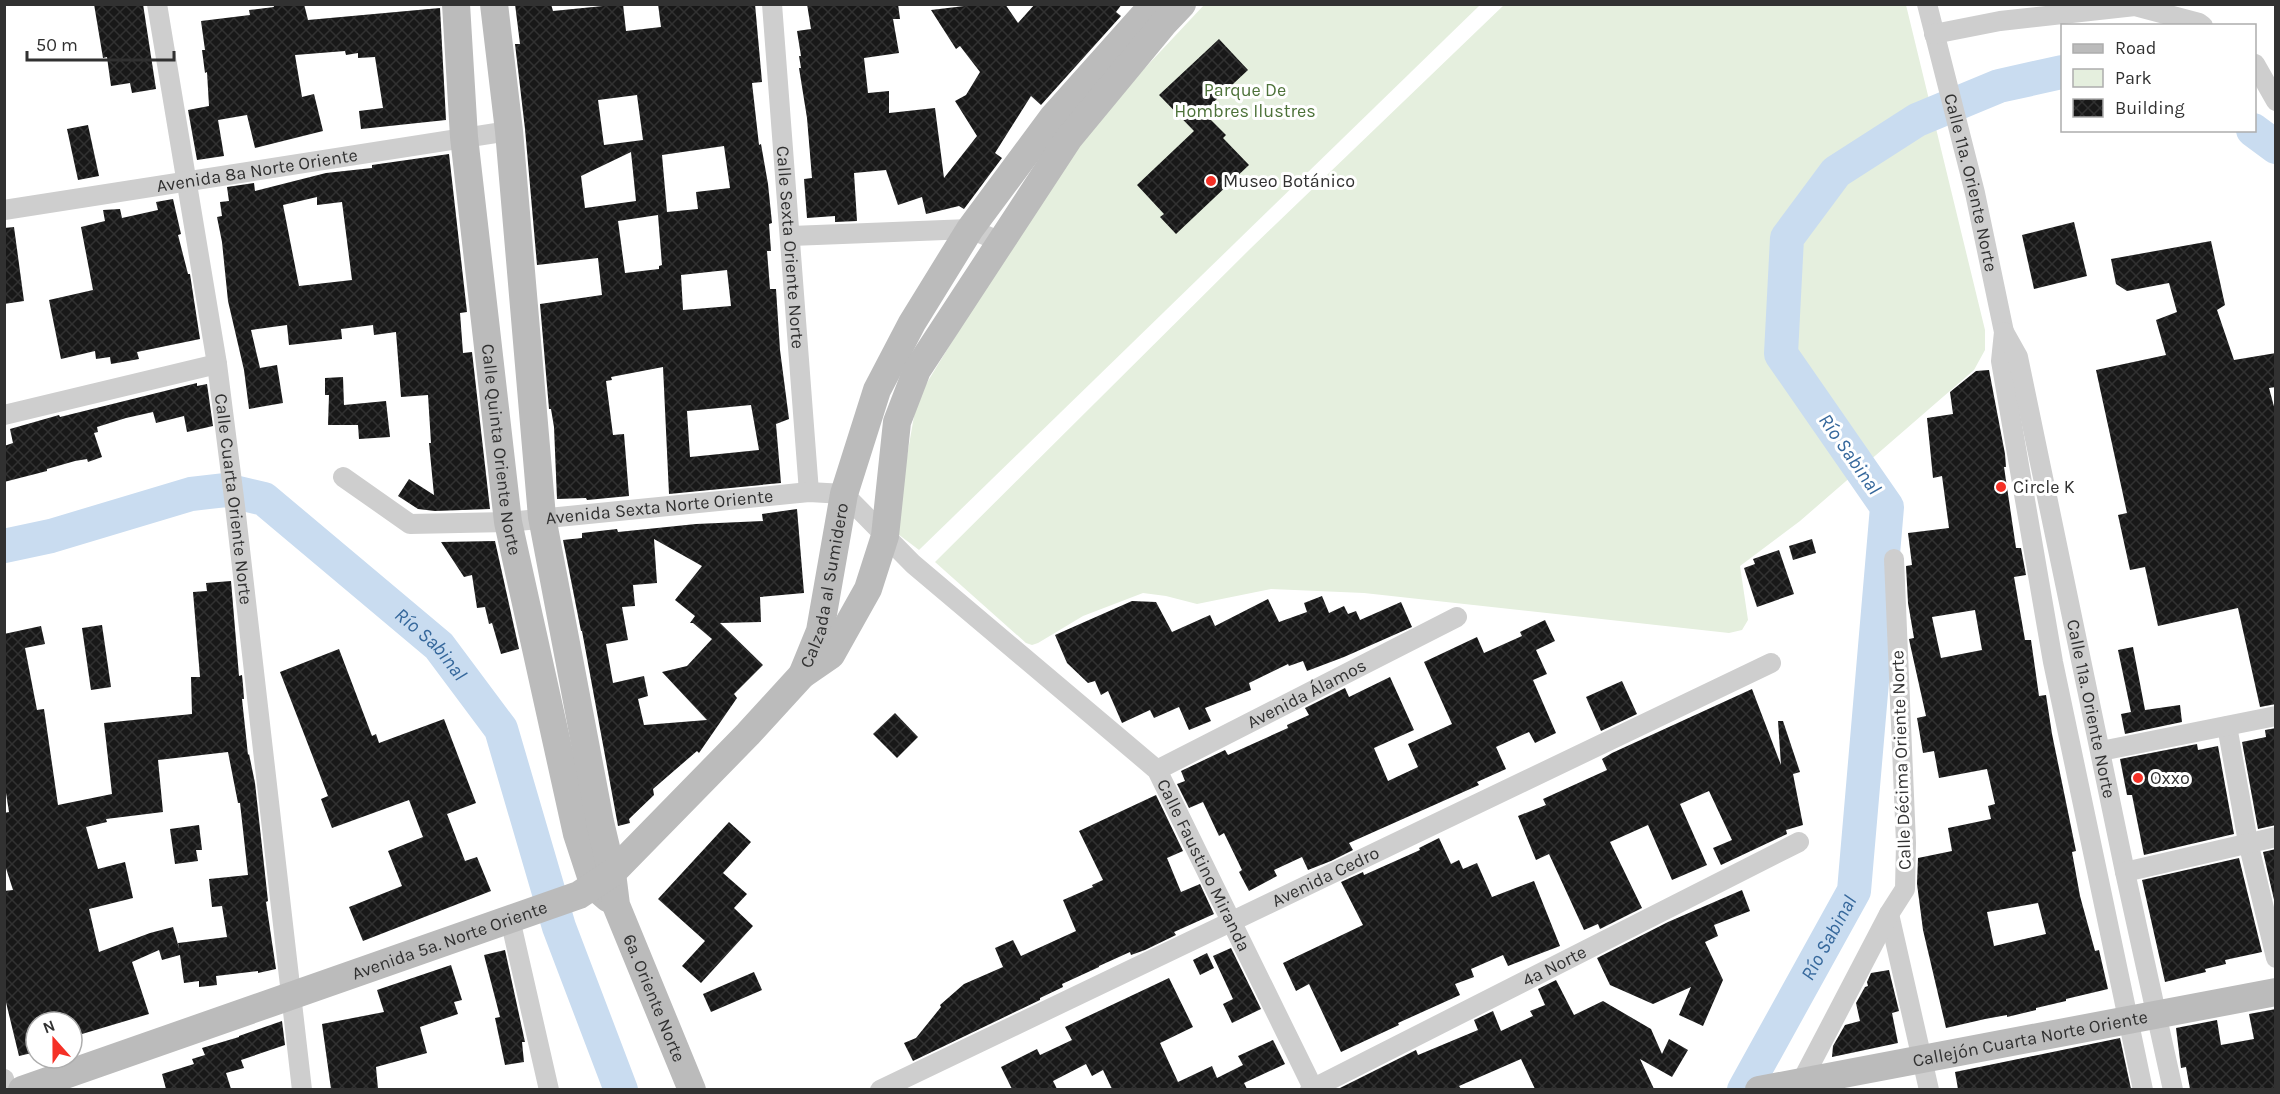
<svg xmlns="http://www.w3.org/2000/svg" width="2280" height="1094" font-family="Karla,sans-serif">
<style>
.green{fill:#e5efde}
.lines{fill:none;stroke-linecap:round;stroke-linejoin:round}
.river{stroke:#c9dcf0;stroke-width:34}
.building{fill:url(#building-cross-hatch);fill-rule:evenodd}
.street{stroke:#cecece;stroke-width:20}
.secondary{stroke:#bbb;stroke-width:28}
.poi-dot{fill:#f53026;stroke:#fff;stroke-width:2}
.labels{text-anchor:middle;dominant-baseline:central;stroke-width:6;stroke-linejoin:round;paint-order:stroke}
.park-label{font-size:18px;fill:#4d7239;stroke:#fff}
.street-label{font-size:18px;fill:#313131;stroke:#fff}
.poi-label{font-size:18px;fill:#313131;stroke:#fff;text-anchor:start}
.water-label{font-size:20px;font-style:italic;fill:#36689c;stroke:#fff}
</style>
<defs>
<pattern id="building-cross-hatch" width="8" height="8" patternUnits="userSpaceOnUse" patternTransform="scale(1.5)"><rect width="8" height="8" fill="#181818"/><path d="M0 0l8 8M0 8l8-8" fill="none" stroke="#313131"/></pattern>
</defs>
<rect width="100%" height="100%" fill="#fff"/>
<g class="green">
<polygon points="1505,4 1906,5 1985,330 1985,350 1974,370 1800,521 1740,566 1748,620 1742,630 1729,633 1364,593 1271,589 1197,604 1166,596 1143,593 1083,616 1038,643 1032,645 1026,643 935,562 1251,248"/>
<polygon points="1204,5 1480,5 919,550 894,531 917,399 1070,148"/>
</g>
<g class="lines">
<g class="river">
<polyline points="2253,130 2276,147"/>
<path id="s1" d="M4,546l47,-10 140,-42 35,-4 38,9 175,147 62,83 58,198 62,163"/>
<path id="s2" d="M1744,1090l110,-199 33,-384 -106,-153 6,-116 49,-66 81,-52 82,-34 63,-14"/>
</g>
</g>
<g class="building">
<polygon points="94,4 143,4 156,89 132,93 130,83 111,86 107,57 103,58"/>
<polygon points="273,4 304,4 308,20 440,8 446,120 361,129 359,111 383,108 375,57 358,58 358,53 346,55 345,51 295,55 302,97 314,94 323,131 255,148 247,115 218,120 224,156 197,160 188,110 209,106 207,72 205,73 202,50 205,50 201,21 250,15 249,10 274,7"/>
<path d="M515,4h36l2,7 70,-7 3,27 35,-4 -3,-23h97l7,78 -10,1 7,62 2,-1 7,40 4,39 -3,1 2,27h-4l3,38h6l4,61 9,69 -13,5 5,59 -112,11 -6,-127 -52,10 1,3 -6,1 7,54 11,-1 5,62 -42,4 -1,-2 -29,1 -3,-72 -3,-18h-2l-9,-105 62,-9 -4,-37 -61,7 -12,-136 -10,-85h5zM637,95l6,45 -39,5 -6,-45zM724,146l6,42 -34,4 2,17 -31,3 -5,-57zM631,152l5,49 -51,7 -4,-32zM658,215l4,50 -3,1v3l-34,4 -7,-52zM727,270l4,36 -48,4 -2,-35zM751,405l8,45 -69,7 -3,-46z"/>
<polygon points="807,4 898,4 900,19 893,19 899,53 864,58 868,93 889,91 889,113 935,108 944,178 977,136 955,101 966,95 980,72 960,46 956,49 931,10 981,4 1005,4 1018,23 1035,4 1122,4 1116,12 1121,16 1041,105 1031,96 995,153 1002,158 964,209 959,206 926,214 922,197 898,205 886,170 854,173 857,221 835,222 835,216 807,218 804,179 812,178 807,118 799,68 801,68 799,56 801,56 797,31 811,29"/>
<polygon points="1219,39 1248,70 1203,112 1226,135 1223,138 1249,165 1176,234 1160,217 1164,214 1137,185 1194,131 1159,95"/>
<polygon points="88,125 99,176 78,180 67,129"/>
<path d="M449,154l18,158 -7,1 3,40 9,-1 18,157 -55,2 -17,-2 -20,-13 11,-17 25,16 -5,-52h2l-3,-48 -27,2 -5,-65 -22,3 -1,-10 -32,4 1,10 -53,6 -2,-20 -36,5 9,38 17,-3 6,38 -34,6 -5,-39 -16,-69 -6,-59 -5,-25 5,-1 -2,-14 9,-1 -2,-14 27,-4 1,8 71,-18 46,-5v-3zM317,197v8l25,-3 10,78 -53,6 -16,-81z"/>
<polygon points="173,199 181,234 178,235 188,274 190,274 200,339 137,352 139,359 111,364 110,357 96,359 95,351 61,359 49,300 93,290 81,227 105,221 103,210 120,209 122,218 158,210 156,202"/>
<polygon points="2074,222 2087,276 2034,289 2022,235"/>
<polygon points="14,227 24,301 4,304 4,228"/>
<polygon points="2211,241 2225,305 2217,310 2234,360 2276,353 2276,387 2269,388 2276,414 2276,704 2260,707 2238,608 2158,626 2145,567 2130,570 2118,515 2127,513 2096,370 2166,355 2156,320 2177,312 2169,283 2127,291 2116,284 2111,259"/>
<path d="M1989,370l16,84 1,13h-2l12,81h5l5,27 -12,2 11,63h6l8,56 7,-1 6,39 24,117 -4,1 8,44 15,55 4,-1 9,39 -42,10v2l-30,7v2l-29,7v-2l-22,4 -39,9 -23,-98 -6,-46 1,-26 34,-7 -4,-23 43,-9 -3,-13 7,-2 -8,-35 -48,9 -5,-27 -11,2 -6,-35 9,-2 -16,-72 -1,-5 5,-1 -6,-35 -2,-37 6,-1 -4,-32 41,-5 -7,-52 -9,2 -6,-60 26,-4 -3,-22 26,-21zM1975,610l7,40 -41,8 -9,-41zM2038,903l8,31 -52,12 -7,-34z"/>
<polygon points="343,377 344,405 386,401 390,437 359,439 358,425 328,425 329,395 325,395 325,378"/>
<polygon points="197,383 197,386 207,384 213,426 187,432 184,416 156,423 153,412 126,418 97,427 98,432 94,433 102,457 88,462 87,459 75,461 47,469 47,471 4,482 4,446 13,443 10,429 59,415 60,417"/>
<path d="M797,509l7,84 -44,4 1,25 -41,1 43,42 -29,29 3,4 -38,55 -2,-2 -44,38 1,6 -25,24 1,4 -12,3 -36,-195h-1l-18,-91 19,-2v-5l35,-4 1,3 78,-8 67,-3 -1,-7zM654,539l48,27 -27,34 20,16 -5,7h3l19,16 -25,27 -25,6 45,48 -63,5 -6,-26 10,-3 -4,-20 -31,7 -7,-39 22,-4 -6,-33 13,-1 -2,-21 24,-2z"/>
<polygon points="1812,539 1816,553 1793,560 1789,546"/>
<polygon points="495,541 519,649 501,654 492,623 489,624 485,607 477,608 472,575 464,577 441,542"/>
<polygon points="1779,550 1794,594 1757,607 1744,568 1755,564 1753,559"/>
<path d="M231,581l8,95 3,-1 1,10 1,14h-2l6,56 1,-1 6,29 13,118 -2,1 10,67 -18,4v-2l-42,5 1,9 -18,2v-6l-15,2 -4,-28 -18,5 -3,-10 -27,12 17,52 -77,23v-15h-36v30l-17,4 -15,-62v-103l9,-1 -9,-28v-49l5,-1 -5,-32v-146l37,-8 4,18 -20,4 12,62 7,-1 14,96 54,-11 -8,-71 88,-9 -1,-37h9l-7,-85 14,-1 -1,-8zM228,752l10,51h2l8,72 -39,4 3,28 10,-1 5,31 -49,6 1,5 -6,-21 -23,6 -51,19 -10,-43 44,-11 -8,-36 -27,7 -12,-42 21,-5 -1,-3 57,-7 -5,-52z"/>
<polygon points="1322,596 1329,613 1344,606 1348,614 1356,611 1360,620 1401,602 1412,627 1344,657 1307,671 1303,661 1289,666 1288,664 1249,683 1251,690 1205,708 1211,721 1189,730 1179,707 1154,718 1150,710 1122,723 1108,691 1101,695 1095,681 1088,683 1067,663 1055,635 1132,601 1156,602 1172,632 1210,615 1215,626 1268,599 1279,622 1307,612 1304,603"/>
<polygon points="1545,620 1555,641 1536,650 1547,674 1533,680 1556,733 1535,743 1529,732 1496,747 1506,769 1477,782 1479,785 1349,843 1353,850 1331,861 1308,870 1302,857 1274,870 1277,876 1249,891 1239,872 1242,870 1224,833 1219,836 1203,802 1189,808 1177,784 1185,781 1181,771 1225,750 1228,755 1288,728 1287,725 1309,715 1305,708 1345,688 1349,697 1390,677 1414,730 1374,748 1388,781 1418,767 1408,744 1452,724 1424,662 1477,637 1484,653 1522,636 1520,632"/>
<polygon points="102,625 111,687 91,690 82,628"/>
<polygon points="2133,647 2145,710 2180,705 2182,722 2125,734 2121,714 2131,712 2118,650"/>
<polygon points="339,649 372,736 376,734 379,743 444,719 476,803 447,814 465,861 477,857 491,891 363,941 349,907 402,886 388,851 423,837 409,800 332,828 321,799 328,796 280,672"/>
<polygon points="1622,681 1637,714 1601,731 1586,697"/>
<polygon points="1752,689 1781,765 1778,721 1783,721 1800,772 1793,774 1803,825 1786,830 1787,834 1721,865 1713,848 1732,840 1709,791 1680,804 1707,865 1672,880 1648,825 1610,842 1642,908 1600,929 1598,924 1584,930 1549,854 1536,860 1518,816 1546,805 1543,799 1607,770 1602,759 1612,753"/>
<polygon points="895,713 918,737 897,758 873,734"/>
<polygon points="2276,728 2276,825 2258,829 2242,742 2266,737 2265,730"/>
<polygon points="2197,744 2198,750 2218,746 2234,834 2144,855 2132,795 2127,795 2120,759"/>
<polygon points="1156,795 1183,851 1167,858 1181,892 1200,884 1214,914 1174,932 1176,935 1145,950 1131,955 1130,952 1099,966 1099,967 1062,984 1063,987 1040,998 1040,1000 913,1061 904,1043 916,1038 941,1007 940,1005 964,984 1003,967 995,948 1013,940 1021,956 1076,931 1063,900 1093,887 1092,885 1103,880 1079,831"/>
<polygon points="729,822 751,842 723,873 747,894 734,908 753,926 701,983 682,966 705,941 658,899"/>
<polygon points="199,825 202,850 196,850 198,861 175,864 170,829"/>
<polygon points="1439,838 1451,864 1459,860 1463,869 1477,863 1492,897 1534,881 1560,946 1508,966 1503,955 1471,969 1474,977 1455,984 1460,995 1398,1023 1399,1025 1341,1052 1309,984 1296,991 1283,963 1363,925 1341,882 1363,872 1364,875 1420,850 1419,848"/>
<polygon points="2276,849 2276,904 2275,904 2263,852"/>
<polygon points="2239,858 2262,952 2225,960 2226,964 2205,969 2206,972 2165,982 2142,880"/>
<polygon points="1742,890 1750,911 1714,925 1718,936 1705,942 1723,980 1703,1026 1679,1015 1691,987 1653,1004 1610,985 1597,958 1668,922"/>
<polygon points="1231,948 1261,1009 1232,1023 1223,1004 1233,999 1213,956"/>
<polygon points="505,950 525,1042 522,1042 524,1062 505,1065 495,1018 500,1017 484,955"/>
<polygon points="1207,953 1214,968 1200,975 1193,960"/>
<polygon points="451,965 462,1000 454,1002 458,1014 420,1027 427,1053 376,1067 378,1089 331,1089 322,1024 384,1012 377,990"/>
<polygon points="1889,970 1899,1011 1892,1013 1898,1043 1832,1057 1833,1046 1845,1025 1860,1021 1856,1003 1865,987 1868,986 1867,982 1871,973"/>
<polygon points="754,972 762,990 711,1012 703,994"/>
<polygon points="1169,978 1193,1027 1160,1043 1178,1082 1212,1066 1217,1078 1243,1065 1238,1056 1273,1040 1285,1064 1244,1083 1247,1089 1112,1089 1103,1070 1092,1076 1086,1064 1053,1081 1057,1089 1012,1089 1001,1067 1037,1049 1040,1055 1072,1040 1065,1027"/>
<polygon points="1556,980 1574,1015 1603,1001 1651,1029 1662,1054 1669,1039 1688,1050 1672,1077 1640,1059 1654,1089 1535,1089 1521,1059 1459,1086 1461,1089 1338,1089 1416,1050 1418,1055 1478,1030 1474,1020 1493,1011 1501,1031 1533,1016 1530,1011 1545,1005 1538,989"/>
<polygon points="2276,1009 2276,1089 2190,1089 2186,1067 2181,1068 2176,1028 2217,1020 2221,1045 2254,1039 2249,1014"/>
<polygon points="282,1021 285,1045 241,1060 244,1068 226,1073 231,1089 166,1089 162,1074 194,1064 192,1059 205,1055 202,1048 239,1037 239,1036"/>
<polygon points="2120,1038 2131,1089 1958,1089 1955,1072"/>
</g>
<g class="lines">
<g class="street">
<path id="s3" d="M157,4l60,360 18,142 67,584"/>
<path id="s4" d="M772,4l37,488"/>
<path id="s5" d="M1927,4l48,189 29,139 -3,29 52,301 90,428"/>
<polyline points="1934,34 2000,21 2135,6 2199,23 2203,26"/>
<polyline points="2255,64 2276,101"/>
<path id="s6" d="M4,210l505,-79"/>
<polyline points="791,236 970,229 999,241"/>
<path id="s7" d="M2004,332l14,25 107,515 48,218"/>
<polyline points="4,415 217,364"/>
<path id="s8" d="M343,477l67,47 98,-2 301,-30 35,2 69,70 244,206 157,320"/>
<polyline points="2227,726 2248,842 2276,958"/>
<polyline points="2101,751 2276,716"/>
<path id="s9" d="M1157,770l300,-153"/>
<polyline points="2125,872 2276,837"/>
<polyline points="1889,914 1929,1090"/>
<polyline points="510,919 549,1090"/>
<polyline points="4,1079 7,1090"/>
<path id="s10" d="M880,1090l891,-427"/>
<path id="s11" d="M1310,1090l489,-248"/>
<polyline points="1797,1090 1889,914 1905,889 1906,843 1894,559"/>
</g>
<g class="secondary">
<path id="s12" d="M456,4l8,133 44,385 69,312 17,52 14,12"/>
<path id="s13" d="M494,4l15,127 33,386 58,305 12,51 4,32 76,185"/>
<path id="s14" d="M802,675l18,-44 24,-137 33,-104 35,-67 58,-94 83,-112 101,-113"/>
<path id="s15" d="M22,1090l557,-195 33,-22 136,-139 54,-59 29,-20 37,-66 17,-53 12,-114 20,-52 152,-232 95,-115 18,-19"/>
<path id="s16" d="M1759,1090l517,-98"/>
</g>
</g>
<g class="poi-dot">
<circle cx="1211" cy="181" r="6"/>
<circle cx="2001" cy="487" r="6"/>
<circle cx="2138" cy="778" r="6"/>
</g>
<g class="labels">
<g class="park-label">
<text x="1245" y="90">Parque De<tspan x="1245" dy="21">Hombres Ilustres</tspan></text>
</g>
<g class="street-label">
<text stroke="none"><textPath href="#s6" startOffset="256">Avenida 8a Norte Oriente</textPath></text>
<text stroke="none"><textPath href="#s5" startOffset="184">Calle 11a. Oriente Norte</textPath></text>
<text stroke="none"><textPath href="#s4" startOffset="244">Calle Sexta Oriente Norte</textPath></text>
<text stroke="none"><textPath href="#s12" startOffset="448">Calle Quinta Oriente Norte</textPath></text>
<text stroke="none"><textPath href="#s3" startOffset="501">Calle Cuarta Oriente Norte</textPath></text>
<text stroke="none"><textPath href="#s8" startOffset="332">Avenida Sexta Norte Oriente</textPath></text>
<text stroke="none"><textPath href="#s14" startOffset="93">Calzada al Sumidero</textPath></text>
<text stroke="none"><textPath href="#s9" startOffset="168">Avenida Álamos</textPath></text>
<text stroke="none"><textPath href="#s7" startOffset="388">Calle 11a. Oriente Norte</textPath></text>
<text transform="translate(1901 760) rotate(-92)">Calle Décima Oriente Norte</text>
<text stroke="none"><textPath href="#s8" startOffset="1041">Calle Faustino Miranda</textPath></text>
<text stroke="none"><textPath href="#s10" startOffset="494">Avenida Cedro</textPath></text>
<text stroke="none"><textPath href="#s15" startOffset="453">Avenida 5a. Norte Oriente</textPath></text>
<text stroke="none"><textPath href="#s11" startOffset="274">4a Norte</textPath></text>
<text stroke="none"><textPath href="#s13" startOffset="1011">6a. Oriente Norte</textPath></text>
<text stroke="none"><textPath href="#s16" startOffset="276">Callejón Cuarta Norte Oriente</textPath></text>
</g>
<g class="poi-label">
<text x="1223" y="181">Museo Botánico</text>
<text x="2013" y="487">Circle K</text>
<text x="2150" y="778">Oxxo</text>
</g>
<g class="water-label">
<text transform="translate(1850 454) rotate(55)">Río Sabinal</text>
<text stroke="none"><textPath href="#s1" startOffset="490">Río Sabinal</textPath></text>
<text stroke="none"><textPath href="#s2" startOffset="174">Río Sabinal</textPath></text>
</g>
</g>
<rect width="2280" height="1094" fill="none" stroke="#313131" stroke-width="12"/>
<rect x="2061" y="24" width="195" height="108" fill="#ffffff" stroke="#adadad" stroke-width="1.5"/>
<rect x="2073" y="44" width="30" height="9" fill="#bbbbbb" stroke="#adadad" stroke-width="1.5"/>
<text x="2115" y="54" font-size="18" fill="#313131">Road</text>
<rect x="2073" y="69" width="30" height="18" fill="#e5efde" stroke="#adadad" stroke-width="1.5"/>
<text x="2115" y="84" font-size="18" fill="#313131">Park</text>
<rect x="2073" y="99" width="30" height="18" fill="url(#building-cross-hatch)" stroke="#adadad" stroke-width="1.5"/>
<text x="2115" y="114" font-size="18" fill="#313131">Building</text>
<g transform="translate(54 1040) rotate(339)"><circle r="28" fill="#ffffff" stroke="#adadad" stroke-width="1.5"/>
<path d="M0-4.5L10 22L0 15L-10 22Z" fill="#f53026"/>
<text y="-9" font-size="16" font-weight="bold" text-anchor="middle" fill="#313131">N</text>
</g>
<path d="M27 51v9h147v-9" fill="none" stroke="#313131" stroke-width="3"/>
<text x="36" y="51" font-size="18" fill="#313131" stroke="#ffffff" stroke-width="4.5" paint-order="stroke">50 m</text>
</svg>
